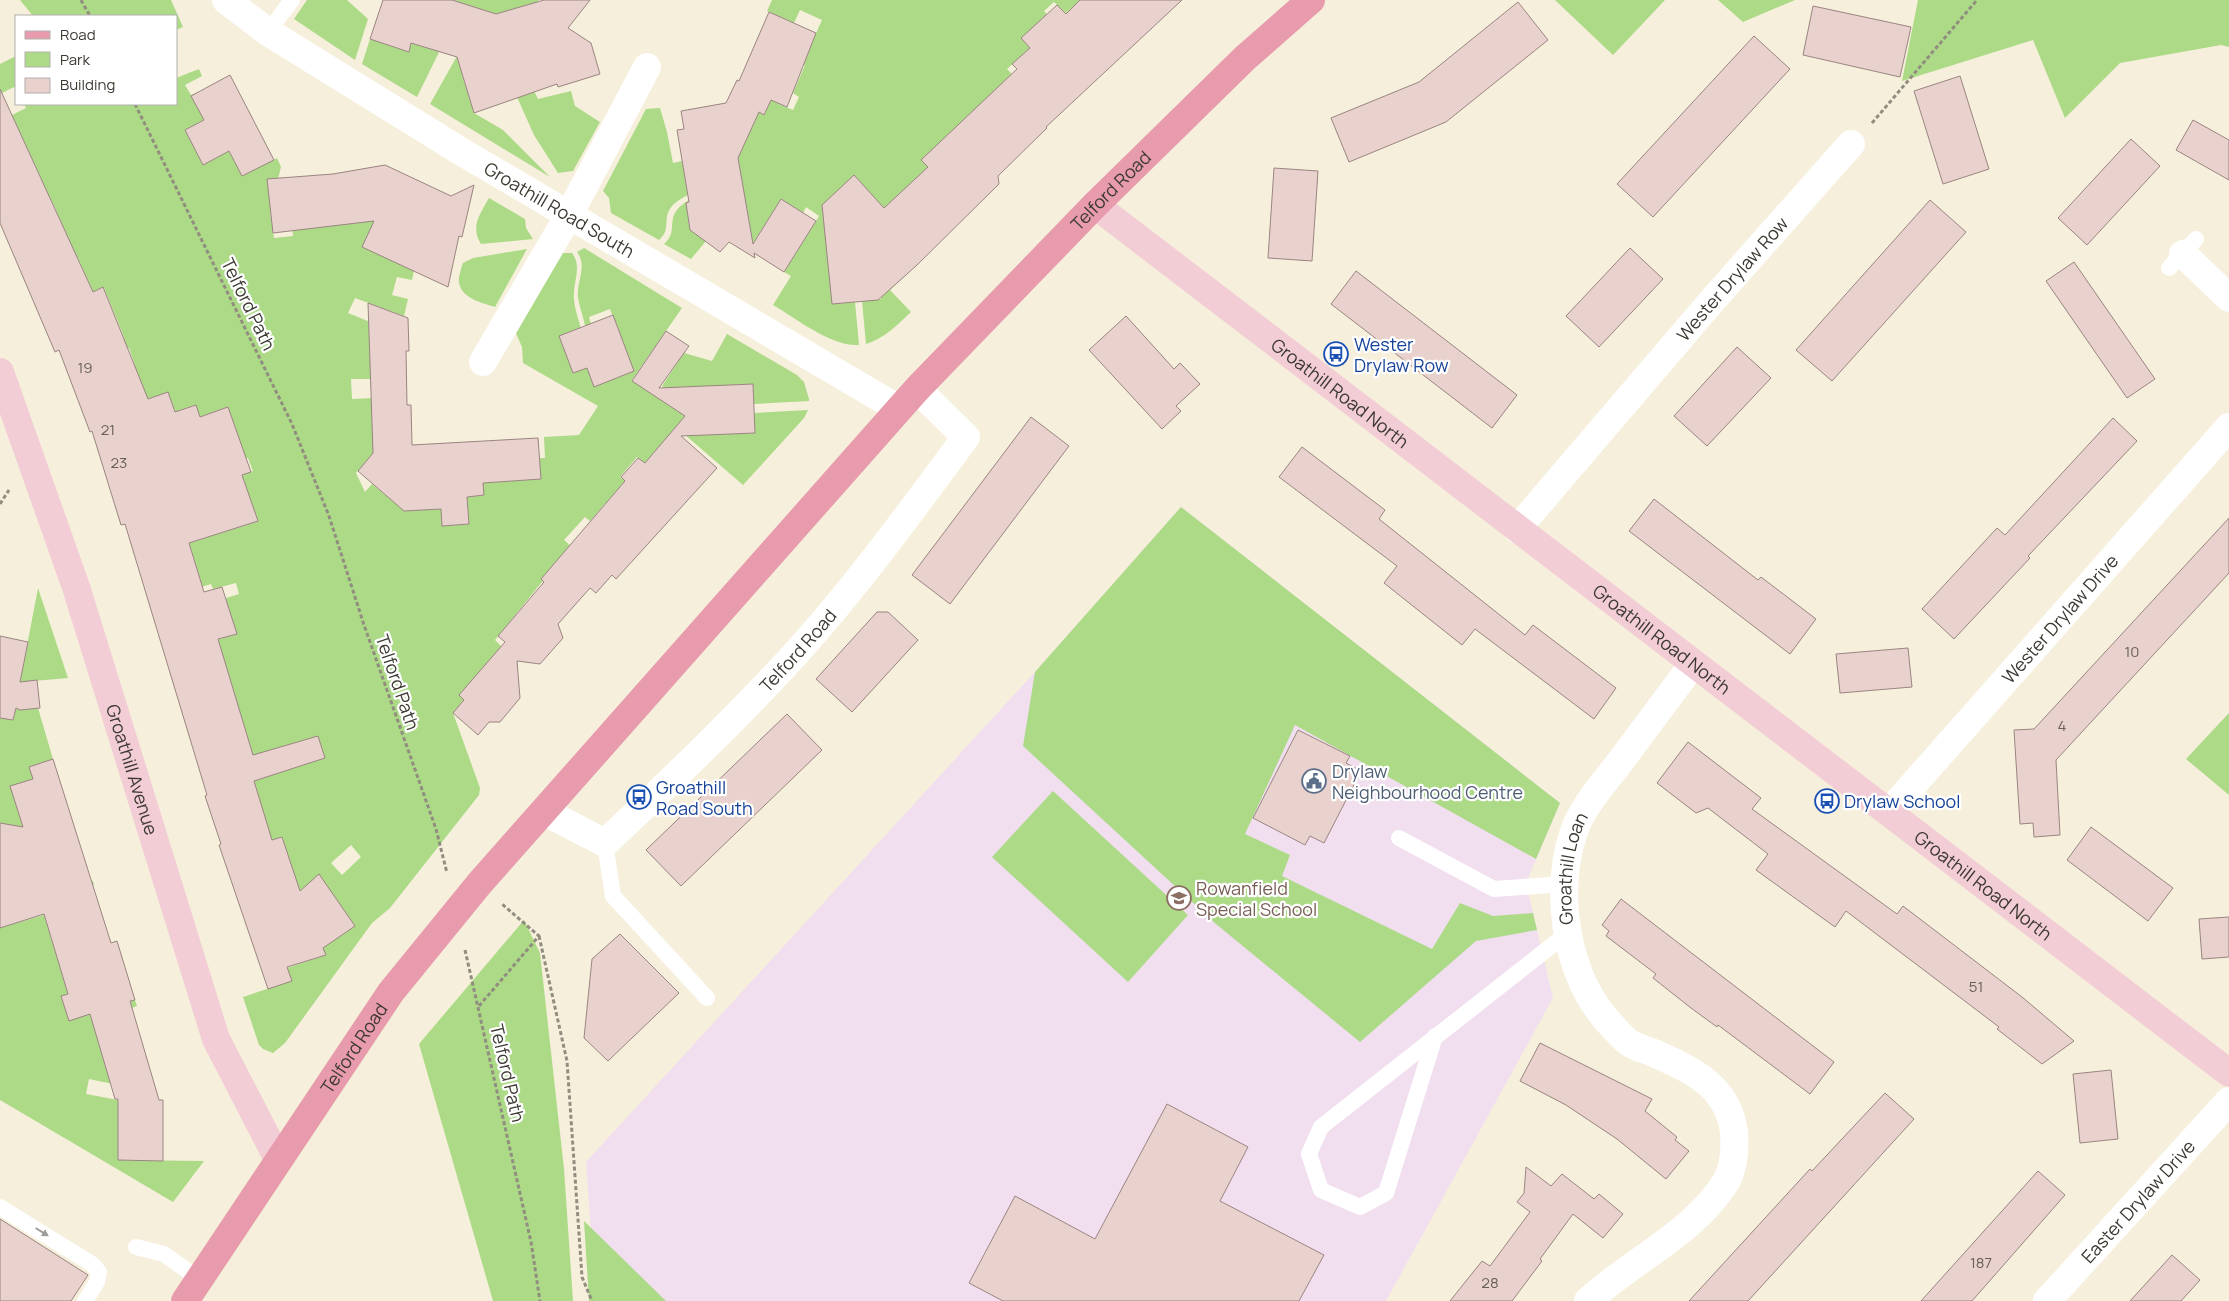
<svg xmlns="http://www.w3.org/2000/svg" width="2229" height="1301" font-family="Manrope,sans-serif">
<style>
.education{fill:#f1dff0}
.green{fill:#acda87;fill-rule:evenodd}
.building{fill:#e9d1cd;stroke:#9a8581}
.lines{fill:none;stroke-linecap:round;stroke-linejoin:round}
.path{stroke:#918d7f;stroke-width:3;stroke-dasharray:4 2.5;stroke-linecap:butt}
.lane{stroke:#fff;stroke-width:16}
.street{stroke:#fff;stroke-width:28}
.secondary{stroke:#f3cdd6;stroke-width:28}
.primary{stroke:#e79bad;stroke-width:28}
.oneway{fill:#9e9c98}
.labels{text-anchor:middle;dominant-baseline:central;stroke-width:4.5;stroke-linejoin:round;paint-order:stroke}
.number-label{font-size:15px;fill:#675f58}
.street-label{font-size:18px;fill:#3c3931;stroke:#fff}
.transit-label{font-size:18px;fill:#164399;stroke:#fff;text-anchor:start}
.service-label{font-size:18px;fill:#4e5e75;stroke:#fff;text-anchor:start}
.education-label{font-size:18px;fill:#785e54;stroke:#fff;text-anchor:start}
</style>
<rect width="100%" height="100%" fill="#f6efdb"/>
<polygon class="education" points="1181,507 1560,803 1526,883 1553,998 1386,1301 663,1301 591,1232 586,1162 1035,672"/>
<g class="green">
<polygon points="20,0 171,0 183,27 176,30 176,16 33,16"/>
<polygon points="307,0 347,0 368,19 355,60 294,19"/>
<polygon points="453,0 539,0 536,5 490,16 510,60 462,75 474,113 503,130 550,177 430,104 475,24 469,6"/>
<path d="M772,0h308l-14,13 -12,-11 -10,9 12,13 -49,45 30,30 -86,92 -67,17 -30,-33 31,78 21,22 -16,15 21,22c-14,13 -26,26 -45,32l-4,-43 19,-2 -5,-61 -49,12 5,54 23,-2 4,43c-27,2 -62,-26 -86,-40l18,-29 -7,-4 35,-56 -13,-9 -3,6 -22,-14 -34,54 -3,-60 -9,-52 -22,-36 38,24 8,-17 6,2 12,-28 8,4 -6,14 14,6 6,-13 -6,-4 12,-28 -21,6 25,-22 13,-29 -22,-10 -6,13 -27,-12z"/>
<polygon points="1555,0 1665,0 1613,55"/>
<polygon points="1718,0 1795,0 1743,22"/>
<polygon points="1918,0 2229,0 2229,47 2221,45 2120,63 2065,118 2033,40 1902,81"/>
<polygon points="413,36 442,46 417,97 362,64 370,39 408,52"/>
<polygon points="16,56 16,90 14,87 0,94 0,64"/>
<path d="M199,69l3,7 -17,9 6,10 7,-3 13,24 -26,14 18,35 26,-14 13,25 35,-18 4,9 -11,44 4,27 19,-2 -2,-18 90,-11 -19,40 68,-51 -18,84 -15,-3 -5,18 16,4 -4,17 -49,-18 -7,15 32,13 -9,53h-20l1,20 20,-1 4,52 -20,23 9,19 7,-8 16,13 8,-9h8l2,23 35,-2 2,17 26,-2 -2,-27 17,-2 -1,-12 56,-25h6l-1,-21 35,-2 19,-29 -75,-43 -1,-16 -6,-14 45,-80h11c11,14 0,30 2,47 1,10 5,21 8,32l-8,-2 -14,6 13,37 54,-20 -17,-44 -21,8 3,10 -6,3c-2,-11 -6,-21 -8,-32 -2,-16 10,-32 -1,-46l7,-4 98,60 -50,72 28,19 7,-9 -5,-4 22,-33 28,8 15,-27 70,41 7,7 5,17v2l-55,3 -1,-20 -64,3 10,48 56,-2 -1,-20 54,-3 -4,8 -61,67 -59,-51 -15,16 -7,-6 -17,19 -8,-6 -17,20 5,4 -35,40 -5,-4 -21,23 7,6 -76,94 8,8 -44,47 5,5 -11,13 27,75 -1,7 -89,113 -18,15 -87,120 -12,10 -10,-4 -4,-4 -16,-48 48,-16 -4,-13 38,-13 -10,-30 -20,7 1,-53 -14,-42 -39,13 -22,-6 -2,-6 33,-11 -13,-41 48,-16 -33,-12 -12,-39 -53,17 -4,-13 7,-3 -2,-7 46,-14 -12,-40 -52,-5 64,-20 -29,-30 32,-10 -3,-11 -23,6 -2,-5 -55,17 45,-20 -12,-38 69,-22 -5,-14 -47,15 29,-94 -7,-21 -28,10 -5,-12 -15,5v14l-12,-32 -38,14 -12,-34 17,-7 -6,-17 -18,6 -31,1 44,-18 -20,-49 -11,4 -15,-34 -53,22 43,-42 -17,-39 -16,7 -35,-7 42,-19 -19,-40 -23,10 6,-32 20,-10 -2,-4h152v-26zM248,458l5,13 -12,4 -5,-13zM351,845l10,12 -19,18 -11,-12z"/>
<polygon points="534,91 538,99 571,91 575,106 600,122 573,171 558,173 534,135 517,97"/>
<path d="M660,108l7,24 6,31 9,-2 6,34c-35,17 -12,31 -29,45l-48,-27 -2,-15 -6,-7 43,-82z"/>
<path d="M489,198l36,21 1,9 7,11 -52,5c-11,-17 -1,-30 8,-46z"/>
<path d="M689,200v2l-3,2 4,26 16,11 -15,18 -27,-15c17,-14 -3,-28 25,-44z"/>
<path d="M527,249l-32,58c-12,-4 -33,-8 -36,-24 -1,-5 2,-14 4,-20l10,-5z"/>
<polygon points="1181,507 1560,803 1536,859 1295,725 1245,834 1290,855 1282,876 1432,949 1460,903 1493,916 1533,913 1537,930 1476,941 1360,1042 1216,924 1023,746 1035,672"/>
<polygon points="38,588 68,678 10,683 1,699 20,710 38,708 53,759 29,767 33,779 27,797 40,897 93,881 94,885 9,912 13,924 44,915 56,955 110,939 111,943 101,1010 135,1000 137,1006 132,1008 113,1084 89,1079 86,1094 118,1100 118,1160 204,1161 173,1202 0,1100 0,836 3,824 0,823 0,674 21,677"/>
<polygon points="2229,713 2229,795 2186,759"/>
<polygon points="1053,791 1188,915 1128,982 992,857"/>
<polygon points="524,920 540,953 564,1169 573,1301 493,1301 419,1044"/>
<polygon points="584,1221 666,1301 589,1301"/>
</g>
<g class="building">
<polygon points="383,0 452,0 496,14 544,0 590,0 568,28 591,43 600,74 558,87 557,84 474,113 457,57 411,43 409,52 370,39"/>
<polygon points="1080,0 1182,0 1046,127 1047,128 998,176 999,184 917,265 878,300 832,304 822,205 854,175 884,208 928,167 921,160 1017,69 1012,64 1030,48 1021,38 1057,5 1066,14"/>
<polygon points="1518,2 1548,40 1446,122 1349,162 1331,118 1419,82"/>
<polygon points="1813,6 1911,27 1900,77 1803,55"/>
<polygon points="769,12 816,33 787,107 771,100 764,115 759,112 738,158 753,244 781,199 816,221 784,272 754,253 755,258 729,242 720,252 690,230 686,203 689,202 677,130 684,129 681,111 726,103 737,80 739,81"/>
<polygon points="1754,36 1790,69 1653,217 1617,184"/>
<polygon points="230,75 274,160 242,176 229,151 203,165 185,130 204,120 191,96"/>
<polygon points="1960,76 1989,169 1943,184 1914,91"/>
<polygon points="0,89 93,292 103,287 148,399 168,392 175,412 196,405 200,417 228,407 251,472 242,475 258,521 189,543 204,592 222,587 237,634 218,639 253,755 318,736 325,758 254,781 272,840 282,837 300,891 319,874 355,926 323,948 326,955 287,967 292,981 268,989 219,845 221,844 205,796 207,795 125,524 121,525 92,431 90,432 59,350 55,352 0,223"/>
<polygon points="2193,120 2229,140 2229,180 2176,150"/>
<polygon points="2131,139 2160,166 2087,245 2058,218"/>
<polygon points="385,165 451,196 474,185 462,237 459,236 448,287 362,247 374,221 273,233 267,179 333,174"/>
<polygon points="1274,168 1318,171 1312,261 1268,258"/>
<polygon points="1930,200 1966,232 1832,381 1796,350"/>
<polygon points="1630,248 1663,279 1599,347 1566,316"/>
<polygon points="2074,262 2155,379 2127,398 2046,281"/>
<polygon points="1356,271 1517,395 1492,428 1331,304"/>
<polygon points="368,303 408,318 409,351 406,351 407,405 411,405 412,445 538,438 541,479 483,483 484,495 467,497 469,524 442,526 441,509 404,511 358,471 373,453"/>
<polygon points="613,315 634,371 594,387 587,368 573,373 559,336"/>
<polygon points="1126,316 1174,369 1180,363 1200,384 1176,406 1181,411 1162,429 1089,350"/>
<polygon points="666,331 689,346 659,388 753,384 755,433 681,436 717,468 616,579 612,575 596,593 590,588 558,624 563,638 540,664 517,661 520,698 500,722 489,722 478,735 453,713 464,700 459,695 505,642 498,636 544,582 541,579 625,481 621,477 638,458 645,463 685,416 632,381"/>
<polygon points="1737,347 1771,378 1707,446 1674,416"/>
<polygon points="1031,417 1069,446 950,604 912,575"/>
<polygon points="2113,418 2137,441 2028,556 2030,558 1954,639 1922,609 1997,528 2005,535"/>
<polygon points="1302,447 1385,510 1379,519 1525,635 1533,625 1616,688 1594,719 1475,629 1462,645 1384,583 1397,566 1279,477"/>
<polygon points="1654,499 1758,580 1761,577 1816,619 1790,654 1629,531"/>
<polygon points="2229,518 2229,573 2056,760 2060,835 2034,837 2033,823 2020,824 2014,730 2034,729"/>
<polygon points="877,612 888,612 918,640 852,712 816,679"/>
<polygon points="0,636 28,642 20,682 37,680 40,708 20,710 16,708 13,720 0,718"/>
<polygon points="1908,648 1912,687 1840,693 1836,654"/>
<polygon points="787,714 822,750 681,886 646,850"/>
<polygon points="1298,730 1350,756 1346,763 1361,771 1324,843 1310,836 1305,845 1253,818"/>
<polygon points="1688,742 1761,798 1752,809 1897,914 1903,906 2022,997 2074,1041 2042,1064 1997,1029 1999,1027 1846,911 1835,927 1756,870 1768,854 1708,808 1696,813 1657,783"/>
<polygon points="53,759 111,943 117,941 135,1000 130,1001 159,1100 163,1100 163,1161 118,1160 118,1099 115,1099 90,1014 69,1021 61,996 68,994 44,914 0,928 0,823 23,827 10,786 33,779 29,767"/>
<polygon points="2091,827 2173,888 2148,921 2067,860"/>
<polygon points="1621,899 1834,1062 1810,1094 1718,1025 1717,1027 1691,1008 1653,978 1656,974 1606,936 1609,931 1602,925"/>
<polygon points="2229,917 2229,957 2202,959 2199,919"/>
<polygon points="620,934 679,993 608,1061 584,1038 592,959"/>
<polygon points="1540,1043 1652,1099 1645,1111 1677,1137 1675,1140 1689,1151 1666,1179 1617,1139 1566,1105 1520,1081"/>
<polygon points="2111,1070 2118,1139 2080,1143 2073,1074"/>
<polygon points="1885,1093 1914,1119 1748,1301 1689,1301 1810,1169 1812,1171"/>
<polygon points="1167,1104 1248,1147 1220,1201 1324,1255 1299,1301 1003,1301 969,1283 1015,1196 1095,1239"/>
<polygon points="1526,1167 1551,1186 1562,1174 1594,1199 1599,1194 1623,1214 1603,1238 1573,1214 1540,1259 1542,1261 1512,1301 1450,1301 1482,1261 1490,1266 1530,1212 1517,1202 1524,1193"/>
<polygon points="2038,1171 2065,1195 1972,1301 1921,1301"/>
<polygon points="0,1219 88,1275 71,1301 0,1301"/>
<polygon points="2172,1255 2200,1280 2181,1301 2130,1301"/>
</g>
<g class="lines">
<g class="path">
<polyline points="81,0 90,16"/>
<polyline points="135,104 292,424 329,516 364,625 436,829 447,873"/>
<polyline points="1872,123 1977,0"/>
<polyline points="0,504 9,490"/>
<polyline points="539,936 567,1061 582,1277 592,1301"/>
<polyline points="465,950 531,1242 540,1301"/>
<polyline points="479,1006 539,936 502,904"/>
</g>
<g class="lane">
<polyline points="268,32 292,0"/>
<polyline points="2169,268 2196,239"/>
<polyline points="1399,838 1494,889 1565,884"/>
<polyline points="605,843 613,896 707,998"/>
<polyline points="1435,1036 1386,1193 1360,1207 1321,1190 1309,1154 1321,1127 1569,932"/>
<polyline points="0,1207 92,1264 99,1272 97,1282 85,1301"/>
<polyline points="136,1247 164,1254 199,1279"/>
</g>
<g class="street">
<path id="s1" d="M226,0l42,32 194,120 437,257"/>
<polyline points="2183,254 2229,298"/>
<polyline points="483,362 569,215 647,67"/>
<path id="s2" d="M1517,529l194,-227 140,-158"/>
<path id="s3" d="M545,812l60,31c66,-62 132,-125 193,-192 61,-68 114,-141 168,-214l-49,-48"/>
<path id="s4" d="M1889,812l340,-385"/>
<path id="s5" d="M1588,1301c44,-41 107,-68 139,-121 7,-13 8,-33 7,-48 -6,-46 -42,-62 -80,-79 -8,-3 -19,-6 -26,-11 -5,-4 -10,-10 -15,-15 -47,-48 -60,-133 -39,-196 8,-23 28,-46 43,-65 25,-34 51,-68 76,-102"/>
<path id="s6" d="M2047,1301l182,-200"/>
</g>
<g class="secondary">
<path id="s7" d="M1095,205l1134,868"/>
<path id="s8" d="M0,372l76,215 140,452 62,120"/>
</g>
<path class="primary" id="s9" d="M185,1301l206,-309 88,-108 438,-495 178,-184 150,-147 66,-58"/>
</g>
<defs><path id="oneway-solid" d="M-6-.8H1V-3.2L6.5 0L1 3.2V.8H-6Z" transform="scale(1.25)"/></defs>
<use class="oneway" href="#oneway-solid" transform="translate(42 1232) rotate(32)"/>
<defs>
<g id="bus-ring" transform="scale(1.25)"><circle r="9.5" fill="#fff" stroke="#1a4fb4" stroke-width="1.5"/><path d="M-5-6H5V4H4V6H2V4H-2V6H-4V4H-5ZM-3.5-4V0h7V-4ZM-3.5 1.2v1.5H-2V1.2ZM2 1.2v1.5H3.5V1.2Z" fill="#1a4fb4"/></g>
<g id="civic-ring" transform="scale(1.25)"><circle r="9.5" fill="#fff" stroke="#5c6f8a" stroke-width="1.5"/><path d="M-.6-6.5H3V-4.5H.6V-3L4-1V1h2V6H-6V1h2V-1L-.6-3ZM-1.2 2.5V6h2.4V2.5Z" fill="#5c6f8a"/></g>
<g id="school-ring" transform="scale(1.25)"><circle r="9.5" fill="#fff" stroke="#8d6e63" stroke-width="1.5"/><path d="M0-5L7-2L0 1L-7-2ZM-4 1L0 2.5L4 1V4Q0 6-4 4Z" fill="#8d6e63"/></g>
</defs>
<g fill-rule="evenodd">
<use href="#bus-ring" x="1336" y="354"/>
<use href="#civic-ring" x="1314" y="781"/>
<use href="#bus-ring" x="639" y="797"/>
<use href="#bus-ring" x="1827" y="801"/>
<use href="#school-ring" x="1179" y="898"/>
</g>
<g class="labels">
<g class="number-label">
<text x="85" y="367">19</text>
<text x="108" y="429">21</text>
<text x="119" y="462">23</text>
<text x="2132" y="651">10</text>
<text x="2062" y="725">4</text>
<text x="1976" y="986">51</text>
<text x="1981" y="1262">187</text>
<text x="1490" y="1282">28</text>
</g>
<g class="street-label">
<text stroke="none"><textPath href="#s9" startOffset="1449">Telford Road</textPath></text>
<text stroke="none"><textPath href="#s1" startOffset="394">Groathill Road South</textPath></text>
<text stroke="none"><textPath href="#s2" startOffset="330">Wester Drylaw Row</textPath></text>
<text transform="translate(249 304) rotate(64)">Telford Path</text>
<text stroke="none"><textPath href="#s7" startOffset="309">Groathill Road North</textPath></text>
<text stroke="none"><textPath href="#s4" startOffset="258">Wester Drylaw Drive</textPath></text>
<text stroke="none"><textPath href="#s7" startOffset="714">Groathill Road North</textPath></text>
<text stroke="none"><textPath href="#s3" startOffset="340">Telford Road</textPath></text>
<text transform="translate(398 682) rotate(71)">Telford Path</text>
<text stroke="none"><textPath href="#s8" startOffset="419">Groathill Avenue</textPath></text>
<text stroke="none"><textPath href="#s5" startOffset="574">Groathill Loan</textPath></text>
<text stroke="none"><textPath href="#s7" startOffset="1119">Groathill Road North</textPath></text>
<text stroke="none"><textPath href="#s9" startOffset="304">Telford Road</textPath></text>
<text transform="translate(508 1073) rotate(77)">Telford Path</text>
<text stroke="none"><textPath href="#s6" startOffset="135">Easter Drylaw Drive</textPath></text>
</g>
<g class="transit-label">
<text x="1354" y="344">Wester<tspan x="1354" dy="21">Drylaw Row</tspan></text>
<text x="656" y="787">Groathill<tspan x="656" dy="21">Road South</tspan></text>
<text x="1844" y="801">Drylaw School</text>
</g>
<g class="service-label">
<text x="1332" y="771">Drylaw<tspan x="1332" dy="21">Neighbourhood Centre</tspan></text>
</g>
<g class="education-label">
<text x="1196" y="888">Rowanfield<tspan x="1196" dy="21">Special School</tspan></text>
</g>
</g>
<rect x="15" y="15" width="162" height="90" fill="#ffffff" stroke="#b1b0ad"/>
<rect x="25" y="31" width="25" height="8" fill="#e79bad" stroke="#b1b0ad"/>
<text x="60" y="40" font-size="15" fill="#3c3931">Road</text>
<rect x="25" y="52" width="25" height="15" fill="#acda87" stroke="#b1b0ad"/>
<text x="60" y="65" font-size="15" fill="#3c3931">Park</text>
<rect x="25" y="78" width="25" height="15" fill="#e9d1cd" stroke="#b1b0ad"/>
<text x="60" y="90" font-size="15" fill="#3c3931">Building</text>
</svg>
